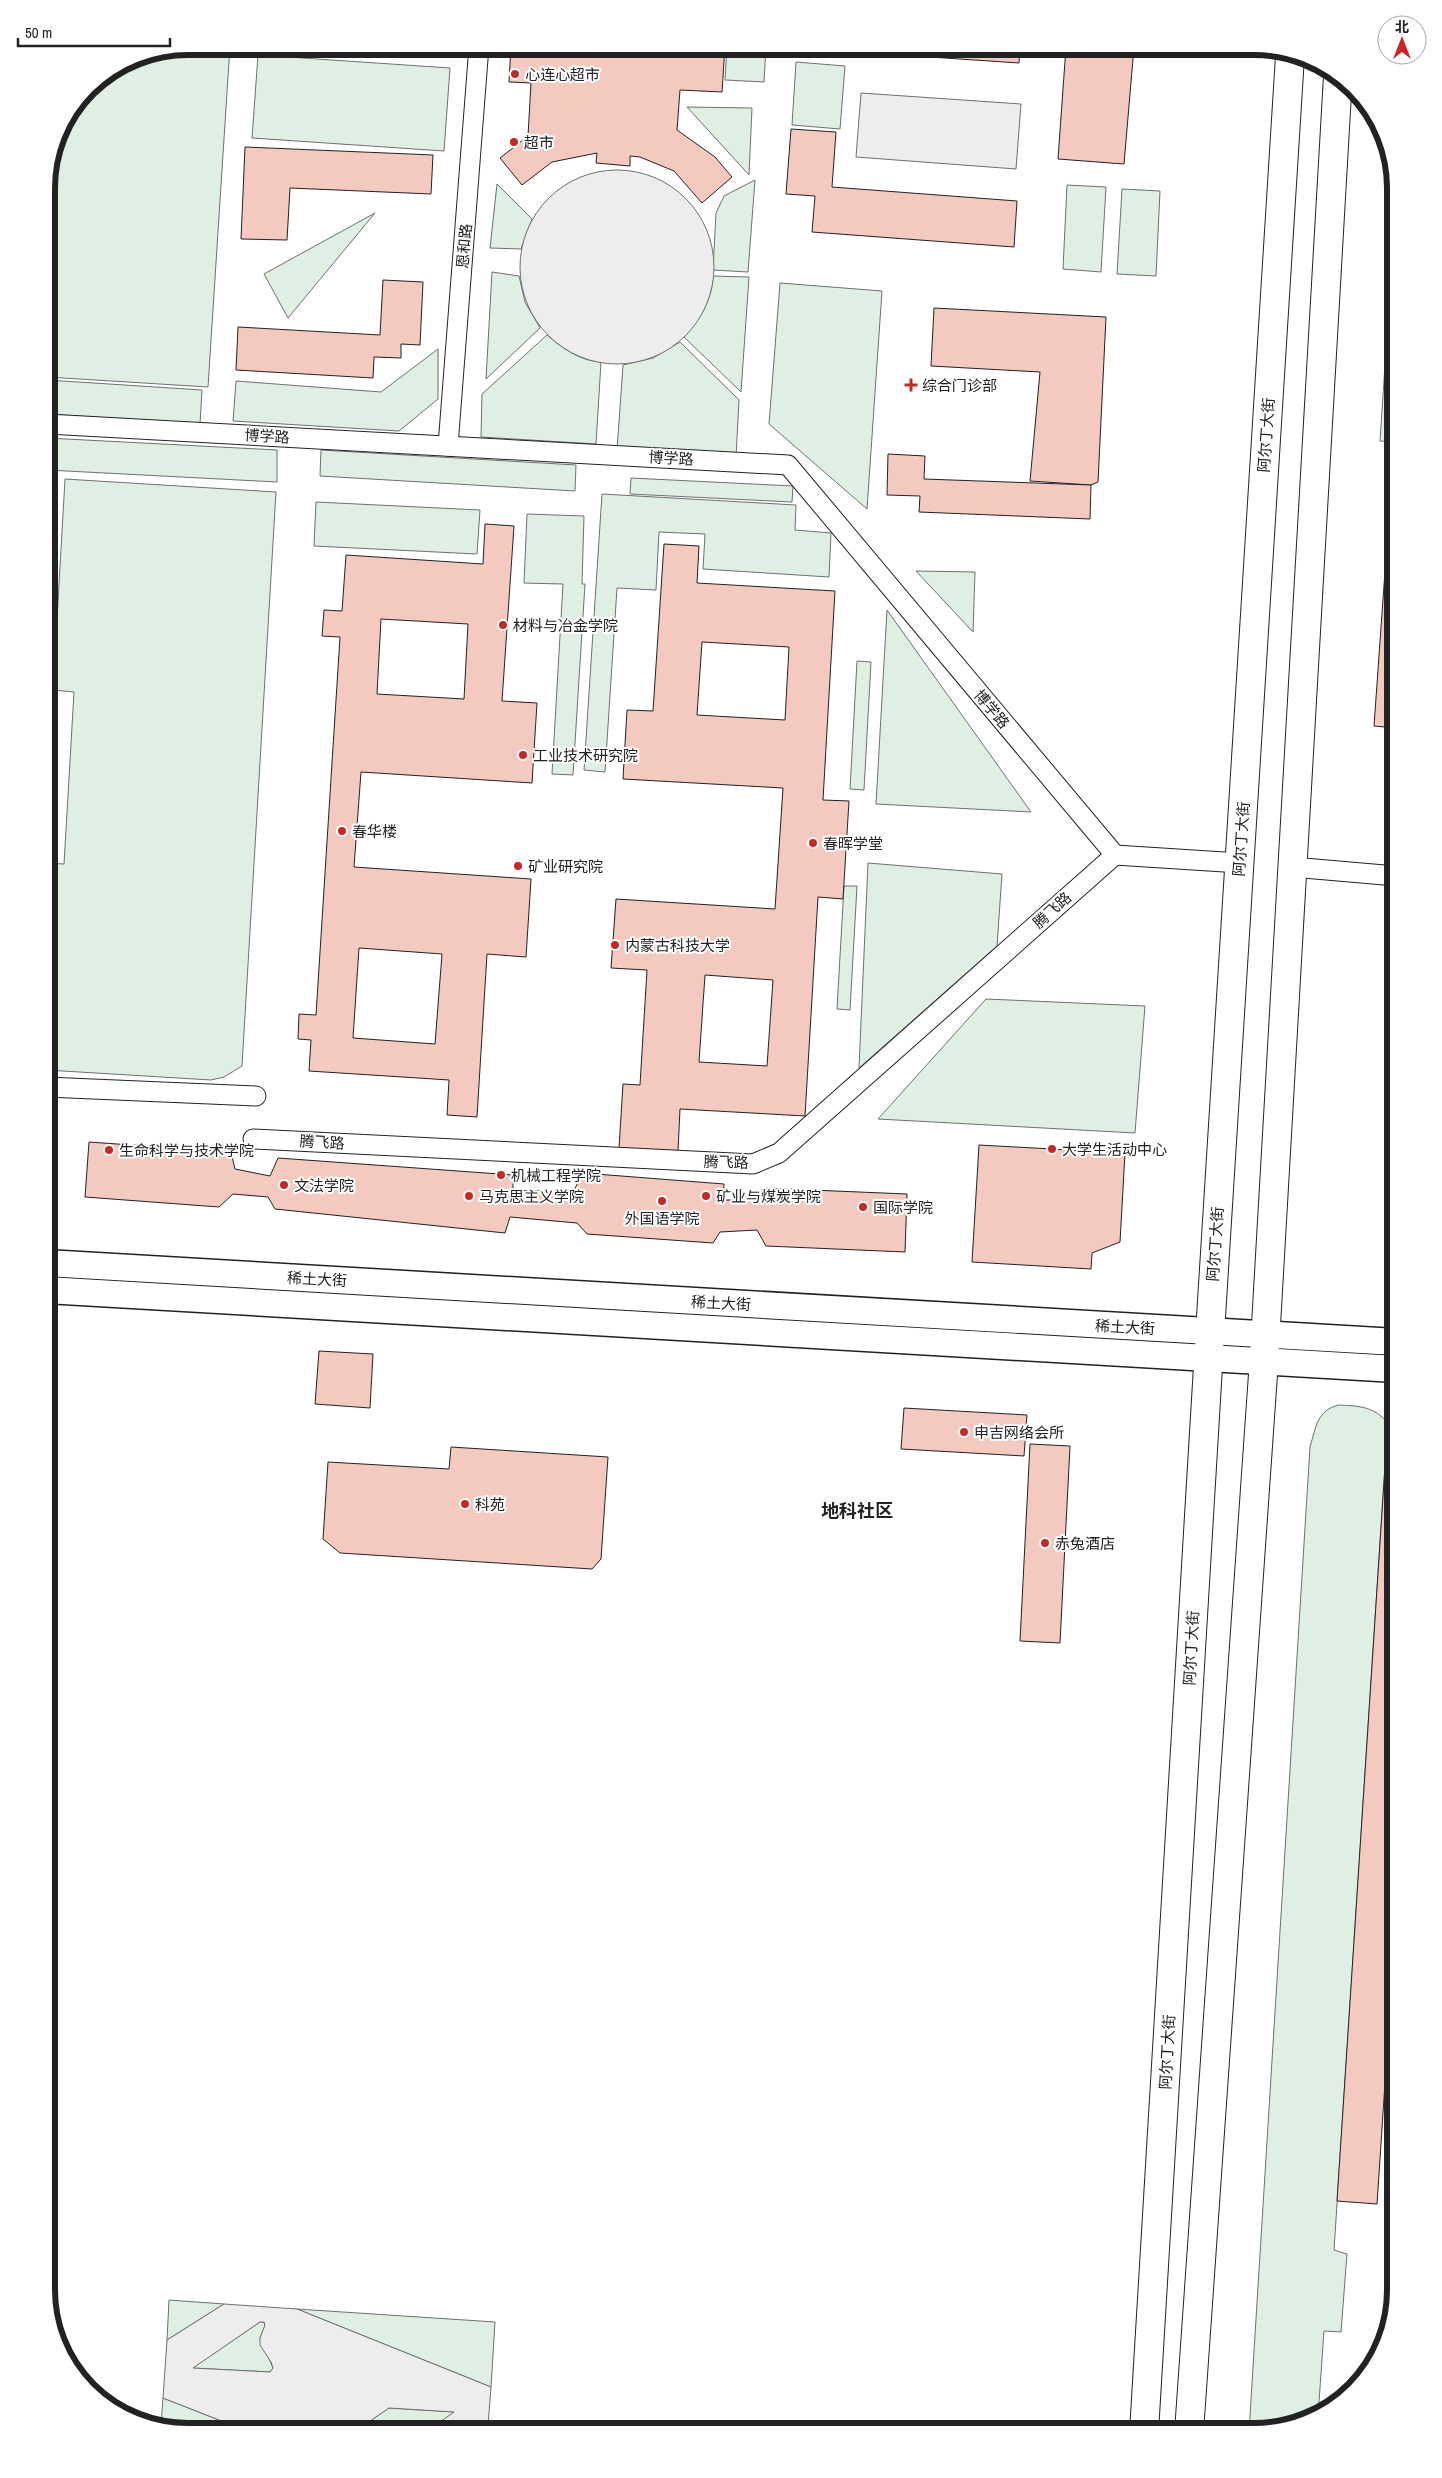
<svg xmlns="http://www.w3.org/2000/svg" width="1442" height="2478" font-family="'Archivo Narrow','Noto Sans SC',sans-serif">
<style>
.green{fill:#e0efe3;stroke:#6f6f6f}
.parking{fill:#ededed;stroke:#6f6f6f;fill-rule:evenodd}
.building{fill:#f3c9c0;stroke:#222;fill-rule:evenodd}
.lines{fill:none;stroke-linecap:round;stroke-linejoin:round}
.minor-casing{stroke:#222;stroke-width:21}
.secondary-casing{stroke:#222;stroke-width:29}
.primary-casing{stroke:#222;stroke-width:30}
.minor{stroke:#fff;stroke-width:19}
.secondary{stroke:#fff;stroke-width:26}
.primary{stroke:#fff;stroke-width:28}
.poi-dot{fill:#c62828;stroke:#fff;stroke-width:2}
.labels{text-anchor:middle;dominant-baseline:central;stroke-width:4;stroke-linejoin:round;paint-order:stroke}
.poi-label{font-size:15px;fill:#222;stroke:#fff;text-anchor:start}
.street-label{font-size:15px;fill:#222;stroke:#fff}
.quarter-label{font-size:18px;font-weight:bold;fill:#222;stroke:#fff}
.rim{fill:none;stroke:#222;stroke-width:6}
</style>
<rect width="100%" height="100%" fill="#fff"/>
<g class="green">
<polygon points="188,46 230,46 208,387 47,377 47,179 61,126 88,88 134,57"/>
<polygon points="727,46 766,46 764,82 725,80"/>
<polygon points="258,55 450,68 444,151 252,138"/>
<polygon points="796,62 845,66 840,129 792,125"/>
<polygon points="687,107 752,108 749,175"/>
<polygon points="755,180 748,272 713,270 716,213 724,196"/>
<polygon points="497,184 532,219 521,249 490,248"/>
<polygon points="1067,185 1106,187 1101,272 1063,269"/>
<polygon points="1122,189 1160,191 1156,276 1117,274"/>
<polygon points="375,213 288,318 264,274"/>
<polygon points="1395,213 1396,213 1396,442 1380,441"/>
<polygon points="492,272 519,276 525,302 540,328 486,379"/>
<path d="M713,276l36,1 -8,115 -57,-55c16,-18 28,-37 29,-61z"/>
<polygon points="780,283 882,291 867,509 769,424"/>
<path d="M547,335c15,13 33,26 54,27l-5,82 -115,-7 1,-43z"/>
<polygon points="680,342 739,400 736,457 617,450 623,365 653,358"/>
<polygon points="438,349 438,399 399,431 233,421 236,381 381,392"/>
<polygon points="47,380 202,390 200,424 47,414"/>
<polygon points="47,438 277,450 277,482 47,470"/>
<polygon points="321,450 576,465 575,491 320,476"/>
<polygon points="631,478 793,486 792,502 630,494"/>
<polygon points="65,479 276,492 242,1066 224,1077 211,1080 46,1070 46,863 64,864 74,692 53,690"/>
<polygon points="602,494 796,505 795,530 831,533 829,577 703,569 705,534 659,532 656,590 617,588 605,772 584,770"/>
<polygon points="316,502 480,510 477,554 314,546"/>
<polygon points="527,514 584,516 582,584 585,584 573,775 552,774 563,584 524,583"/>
<polygon points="916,571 975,572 973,632"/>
<polygon points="887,610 1031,812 876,804"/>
<polygon points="857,661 871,662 864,790 850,789"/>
<polygon points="868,863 1002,874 997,946 859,1068"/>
<polygon points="844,886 857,886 850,1010 837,1009"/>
<polygon points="986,999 1145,1006 1135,1133 878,1119"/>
<path d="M1339,1405c18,1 33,1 46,15l1,31 -52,799 13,4 -6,78 -17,-1 -6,85 -69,16 61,-985c6,-20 7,-37 29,-42z"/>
<polygon points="169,2300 224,2304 167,2340"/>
<polygon points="297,2309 495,2322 491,2387"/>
<polygon points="260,2322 264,2322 265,2326 260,2338 273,2368 270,2372 192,2368"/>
<polygon points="163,2398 247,2431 179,2431 161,2425"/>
<polygon points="389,2408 455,2412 426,2432 354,2432"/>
</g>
<g class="parking">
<polygon points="861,93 1021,104 1016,169 856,157"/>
<circle cx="617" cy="267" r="97"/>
<polygon points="1387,1403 1396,1404 1396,1451 1386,1451"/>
<path d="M224,2304l73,5 194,78 -3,39 -8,6h-54l28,-20 -65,-4 -35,24 -107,-1 -84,-33 4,-58zM260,2322h4l1,3 -5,13v7l11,17 2,6 -3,4 -77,-4z"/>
</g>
<g class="building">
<polygon points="302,46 437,46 437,55"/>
<polygon points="511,46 725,46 722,92 680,90 677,130 715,157 732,177 702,203 674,171 640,157 630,156 630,166 596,163 597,153 552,162 522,185 500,158 528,136 531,83 509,82"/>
<polygon points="796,46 1020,47 1019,63 796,48"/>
<polygon points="1066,47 1134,47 1124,164 1058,159"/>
<polygon points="791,129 836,132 832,187 1017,201 1014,247 812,232 815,196 786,194"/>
<polygon points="245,147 433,155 431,194 290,188 287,240 241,239"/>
<polygon points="383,280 423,282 420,345 401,344 401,358 374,357 373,378 236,370 238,327 380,335"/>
<polygon points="934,308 1106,317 1098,482 1091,485 1030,481 1040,372 931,366"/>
<polygon points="888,454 925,456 924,479 1091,485 1090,519 919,512 920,496 887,495"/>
<polygon points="1390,501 1396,502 1396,728 1374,726"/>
<path d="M485,524l29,2 -12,175 35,2 -5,80 -171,-11 -7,95 177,12 -5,78 -39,-3 -10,163 -30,-2 2,-35 -140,-9 2,-31 -13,-1 1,-25 17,1 24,-378 -18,-1 2,-26 18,1 4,-56 137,9zM381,619l87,5 -4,75 -87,-5zM359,948l83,6 -7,90 -82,-6z"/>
<path d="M664,544l35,2 -2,37 138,8 -12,209 26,1 -6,98 -25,-2 -13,219 -125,-7 -2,42 -59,-3 4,-64 17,1 7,-115 -36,-2 5,-69 159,10 8,-121 -160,-9 4,-69 26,1zM702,642l87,5 -4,73 -88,-5zM705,975l68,5 -6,86 -68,-4z"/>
<polygon points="89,1142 231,1152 235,1169 270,1176 278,1158 513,1175 513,1190 573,1192 583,1173 724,1184 723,1200 754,1200 763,1188 907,1194 905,1252 766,1246 757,1230 720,1232 713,1243 587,1234 577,1223 510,1217 505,1233 275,1209 268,1197 233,1194 219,1207 85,1197"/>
<polygon points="979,1145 1125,1153 1120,1242 1092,1253 1091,1269 972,1262"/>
<polygon points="319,1351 373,1354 370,1408 315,1404"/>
<polygon points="904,1408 1027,1415 1024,1456 901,1449"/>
<polygon points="1030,1444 1070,1446 1060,1643 1020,1641"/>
<polygon points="451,1447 608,1457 601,1559 592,1569 340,1553 323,1539 328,1462 449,1469"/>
<polygon points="1386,1451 1396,1451 1396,1917 1377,2204 1337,2201"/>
</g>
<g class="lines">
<g class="minor-casing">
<g id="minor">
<polyline points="47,424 788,465 1115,855"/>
<polyline points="448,446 479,46"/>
<polyline points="1115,855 1240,863"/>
<polyline points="1292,867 1396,876"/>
<polyline points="46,1087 256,1096"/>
<polyline points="253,1139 753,1164 779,1153 1115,855"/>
</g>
</g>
<g class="secondary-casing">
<g id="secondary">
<polyline points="46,1263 1396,1342"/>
<polyline points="46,1290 1396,1369"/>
</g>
</g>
<g class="primary-casing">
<g id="primary">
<polyline points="1144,2432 1210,1333 1290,56"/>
<polyline points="1189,2432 1264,1360 1338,76"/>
</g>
</g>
<use href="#minor" class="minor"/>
<use href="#secondary" class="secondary"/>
<use href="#primary" class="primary"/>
</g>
<g class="poi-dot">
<circle cx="515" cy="74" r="5"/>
<circle cx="514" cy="142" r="5"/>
<path d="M908.5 377.5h5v5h5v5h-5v5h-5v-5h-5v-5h5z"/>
<circle cx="503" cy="625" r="5"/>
<circle cx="523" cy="755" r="5"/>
<circle cx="342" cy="831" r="5"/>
<circle cx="813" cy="843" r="5"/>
<circle cx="518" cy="866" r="5"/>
<circle cx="615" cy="945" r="5"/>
<circle cx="1052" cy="1149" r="5"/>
<circle cx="109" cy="1150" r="5"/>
<circle cx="501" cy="1175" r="5"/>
<circle cx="284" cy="1185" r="5"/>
<circle cx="469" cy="1196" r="5"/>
<circle cx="706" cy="1196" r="5"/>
<circle cx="662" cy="1201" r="5"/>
<circle cx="863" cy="1207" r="5"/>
<circle cx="964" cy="1432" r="5"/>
<circle cx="465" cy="1504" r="5"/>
<circle cx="1045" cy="1543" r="5"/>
</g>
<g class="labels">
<g class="poi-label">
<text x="525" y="74">心连心超市</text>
<text x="524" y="142">超市</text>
<text x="922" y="385">综合门诊部</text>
<text x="513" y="625">材料与冶金学院</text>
<text x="533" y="755">工业技术研究院</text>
<text x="352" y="831">春华楼</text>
<text x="823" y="843">春晖学堂</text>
<text x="528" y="866">矿业研究院</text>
<text x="625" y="945">内蒙古科技大学</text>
<text x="1062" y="1149">大学生活动中心</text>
<text x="119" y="1150">生命科学与技术学院</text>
<text x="511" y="1175">机械工程学院</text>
<text x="294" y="1185">文法学院</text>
<text x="479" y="1196">马克思主义学院</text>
<text x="716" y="1196">矿业与煤炭学院</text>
<text x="873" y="1207">国际学院</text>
<text x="662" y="1218" text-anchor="middle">外国语学院</text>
<text x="974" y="1432">申吉网络会所</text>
<text x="475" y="1504">科苑</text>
<text x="1055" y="1543">赤兔酒店</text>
</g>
<g class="street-label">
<text transform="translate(464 246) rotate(-85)">恩和路</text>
<text transform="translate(1266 435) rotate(-86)">阿尔丁大街</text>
<text transform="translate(267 436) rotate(3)">博学路</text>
<text transform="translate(671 458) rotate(3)">博学路</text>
<text transform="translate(992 709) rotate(50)">博学路</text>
<text transform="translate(1241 839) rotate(-86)">阿尔丁大街</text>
<text transform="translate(1052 910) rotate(-42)">腾飞路</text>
<text transform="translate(322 1142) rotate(3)">腾飞路</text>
<text transform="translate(726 1162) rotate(1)">腾飞路</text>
<text transform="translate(1215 1244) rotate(-86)">阿尔丁大街</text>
<text transform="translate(317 1279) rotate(3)">稀土大街</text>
<text transform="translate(721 1303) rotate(3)">稀土大街</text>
<text transform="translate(1125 1327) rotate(3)">稀土大街</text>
<text transform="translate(1191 1648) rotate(-87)">阿尔丁大街</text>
<text transform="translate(1167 2052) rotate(-87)">阿尔丁大街</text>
</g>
<g class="quarter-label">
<text x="857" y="1510">地科社区</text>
</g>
</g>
<path d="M0 0H1442V2478H0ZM188 55H1254A133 133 0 0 1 1387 188V2290A133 133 0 0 1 1254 2423H188A133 133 0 0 1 55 2290V188A133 133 0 0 1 188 55Z" fill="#fff" fill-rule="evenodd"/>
<path class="rim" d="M188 55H1254A133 133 0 0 1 1387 188V2290A133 133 0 0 1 1254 2423H188A133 133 0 0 1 55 2290V188A133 133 0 0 1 188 55Z"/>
<g transform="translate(1402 40)"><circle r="24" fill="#ffffff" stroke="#a7a7a7"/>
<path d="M0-4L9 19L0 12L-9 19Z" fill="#c62828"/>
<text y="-8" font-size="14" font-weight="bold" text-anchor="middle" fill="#222222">北</text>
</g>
<path d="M18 38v8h152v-8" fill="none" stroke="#222222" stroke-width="2.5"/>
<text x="25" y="38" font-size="15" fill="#222222" stroke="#ffffff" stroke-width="4" paint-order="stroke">50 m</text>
</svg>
